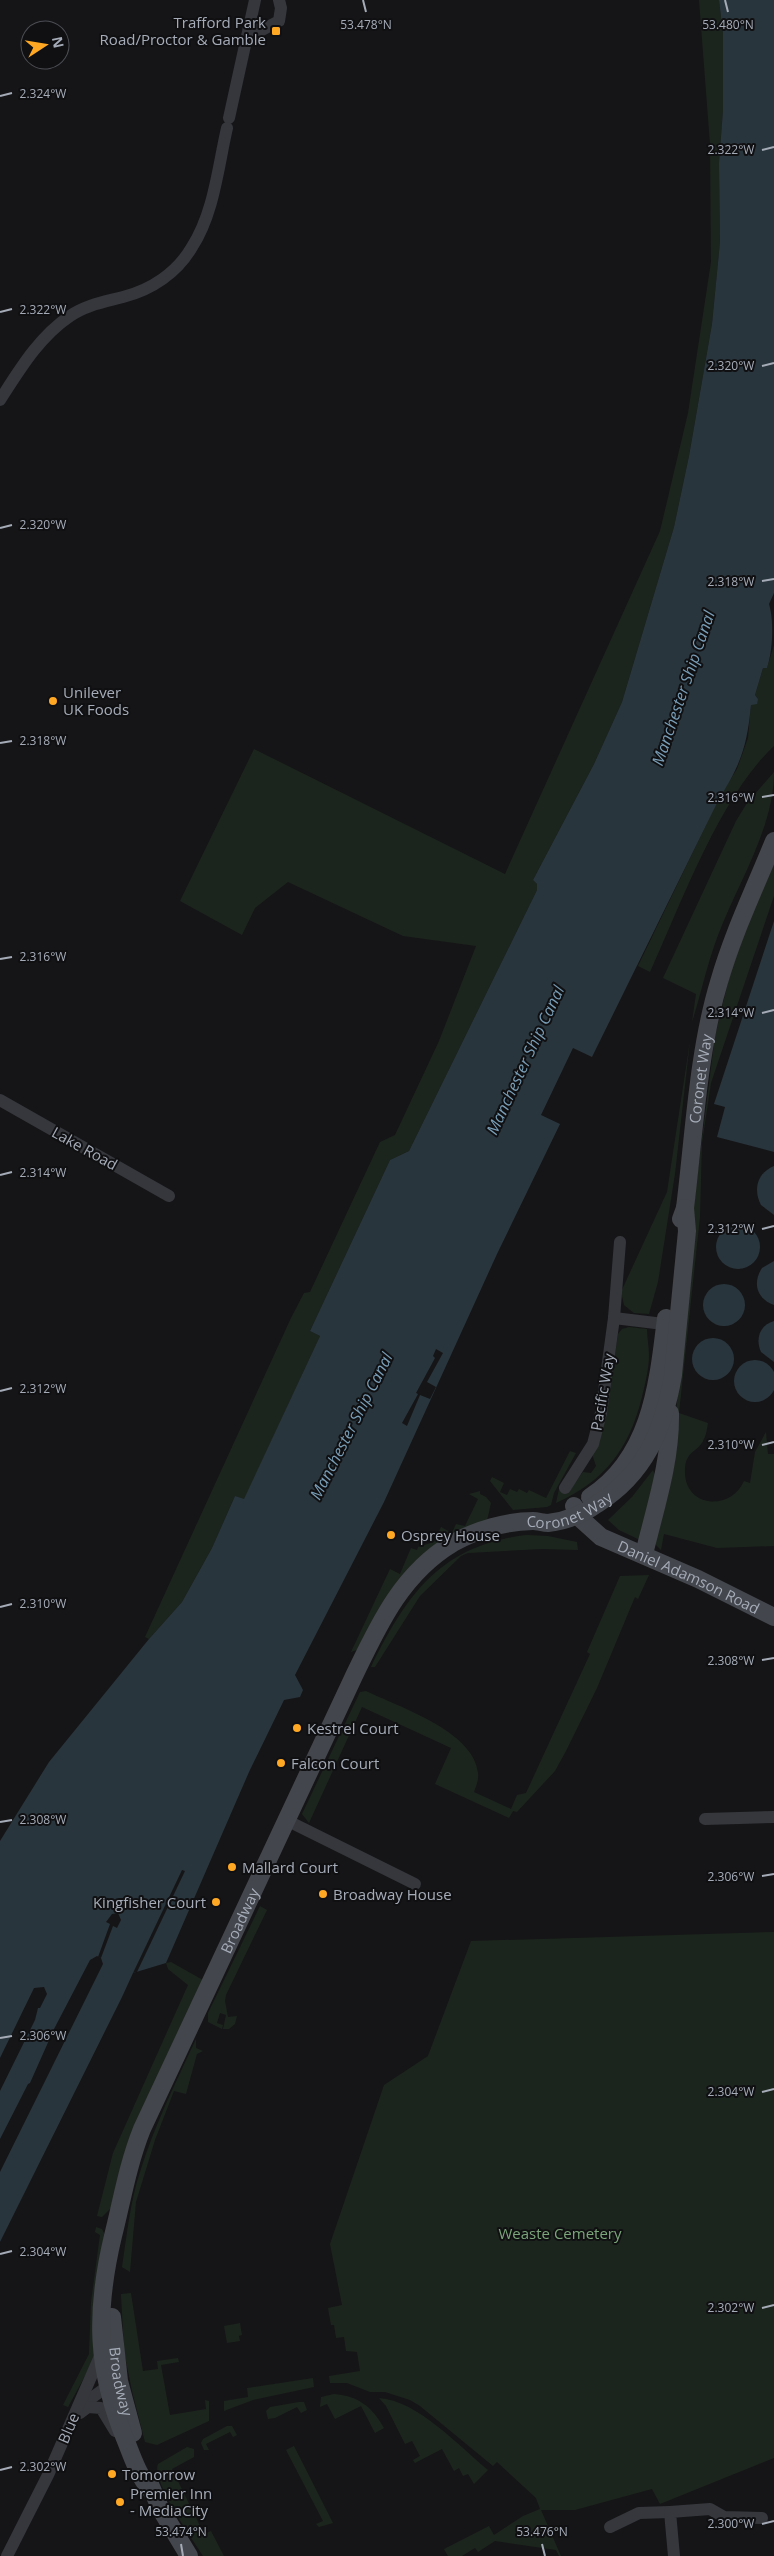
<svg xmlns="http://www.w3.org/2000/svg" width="774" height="2556" font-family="'Open Sans',sans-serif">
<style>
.green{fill:#1c251d}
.water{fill:#29353c}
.pier{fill:#151517}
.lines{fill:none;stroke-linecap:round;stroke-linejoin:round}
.street{stroke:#35373c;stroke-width:12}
.secondary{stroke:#43464c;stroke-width:18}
.ticks{fill:none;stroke:#a5acb8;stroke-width:2}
.poi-dot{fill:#ffa824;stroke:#101012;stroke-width:2}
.labels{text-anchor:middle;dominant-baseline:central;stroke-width:4;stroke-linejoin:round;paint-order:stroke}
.poi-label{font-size:15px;fill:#a5acb8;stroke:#101012;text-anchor:start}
.street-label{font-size:15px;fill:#a5acb8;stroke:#101012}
.park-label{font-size:15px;fill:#7aa57a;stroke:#101012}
.water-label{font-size:16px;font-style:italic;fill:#799eb7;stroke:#101012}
.ticks-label{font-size:12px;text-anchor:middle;fill:#a5acb8;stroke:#101012;stroke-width:4;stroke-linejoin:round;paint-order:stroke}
</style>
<rect width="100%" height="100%" fill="#151517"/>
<g class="green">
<polygon points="699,0 719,0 723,34 723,110 719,163 720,242 712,324 689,456 674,527 622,702 594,764 533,880 537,884 537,890 409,1151 390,1160 310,1331 320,1336 244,1500 235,1496 212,1548 182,1602 149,1639 145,1637 291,1318 304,1293 310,1292 380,1142 395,1135 439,1041 476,946 403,936 288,882 255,908 242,935 180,901 254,749 505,874 660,531 688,413 711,262 710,144"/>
<path d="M774,645v101c-55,52 -92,156 -124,226l-12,-6 81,-168 18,-29 11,-31 3,-34 7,-5 -3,-4 8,-27h4z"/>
<path d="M774,772c0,57 -37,112 -57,166 -10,27 -16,56 -25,84l4,-28 -33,-16 73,-157 11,-18z"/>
<path d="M774,861v35l-63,187 -9,60 -2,74 -21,196 29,10c-1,6 -2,13 -5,18 -6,12 -19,10 -18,32 1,35 46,38 59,8l6,2 5,-31 11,-20 2,22h6v92l-57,2 -53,-14 -3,16 -6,-6 21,-131 19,-219 20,-158 16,-66 19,-55z"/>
<polygon points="690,1041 675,1174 658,1282 649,1314 634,1313 624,1305 621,1292 667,1192"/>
<path d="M629,1327l18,2c0,8 2,18 2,26 0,14 -4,29 -7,42 -13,52 -37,84 -86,106l3,-14 8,4 16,-21 8,1 5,-7 -4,-12 14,-39 12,-81 4,-5z"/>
<polygon points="570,1451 576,1453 554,1493 551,1505 547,1507 513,1510 490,1481 492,1477 504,1483 500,1492 507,1495 510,1489 517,1492 519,1489 527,1493 529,1490 546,1498"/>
<polygon points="653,1470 655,1475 640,1540 619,1530 608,1520 632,1497"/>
<polygon points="480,1491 480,1494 486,1497 491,1503 487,1521 460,1532 360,1649 351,1652 390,1569 400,1574 411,1548 417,1550 418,1547 434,1542 441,1527 452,1533 456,1524 465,1526 478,1499 469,1494"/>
<path d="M526,1535l22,1 29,6 1,8 -36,-1 -74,4 -7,3 -41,40 -45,71h-4c36,-73 69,-121 155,-132z"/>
<path d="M649,1575l-11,24 -3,-2 -38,91 -31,63 -11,20 -38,41 -4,-1 -4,7 -74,-34 16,-36 -89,-41 -53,116 -7,-9 58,-122 6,-1c33,16 108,40 112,82 1,7 -2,13 -4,19l37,17 6,-14 9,-2 64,-139 -3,-2 33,-76z"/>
<polygon points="260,1906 267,1910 226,1995 225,2001 228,2017 237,2016 235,2024 229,2029 223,2029 226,2015 220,2013 217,2023 223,2025 222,2029 208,2022 208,2013"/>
<polygon points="774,1932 774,2458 660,2504 652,2489 575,2510 541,2510 561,2556 559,2556 556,2550 495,2541 478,2552 475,2548 462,2556 448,2556 444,2549 489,2526 494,2535 523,2516 540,2509 536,2498 497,2462 493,2466 420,2406 410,2400 385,2392 370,2392 347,2383 330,2383 329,2376 360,2371 357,2352 346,2351 344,2337 336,2338 334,2325 331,2325 328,2308 342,2305 330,2244 384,2085 428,2056 471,1941"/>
<polygon points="171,1962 203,1980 113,2206 102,2217 97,2216 113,2153 188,1985 168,1969 166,1963"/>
<path d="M196,2039v9l7,3 -6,3 -11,40 -12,-3 -19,49 -19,62 -6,70 -8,-5c5,-32 8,-66 19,-98 14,-45 35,-87 55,-130z"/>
<polygon points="96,2227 102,2229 105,2235 97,2354 68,2407 63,2405 89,2354 91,2302 100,2235 95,2232"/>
<polygon points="131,2293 143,2371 158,2369 157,2361 178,2358 179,2362 161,2365 170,2415 206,2409 205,2400 209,2401 209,2421 157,2445 145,2442 132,2391 124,2351 121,2294"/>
<polygon points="240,2323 242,2335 239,2336 240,2341 227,2343 224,2326"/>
<polygon points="313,2378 314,2387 253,2400 224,2411 224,2401 248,2397 247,2388"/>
<path d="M334,2394c25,2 38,13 50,34l-9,5 -14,-27 -26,13 -8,-15 -7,3 1,-10z"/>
<path d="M379,2398c38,2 81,49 109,72l-14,14 -6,-10 -5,2 -4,-8 -5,3 -12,-22 -27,14 -2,-3 7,-4 -8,-15 -7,3 -19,-38z"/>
<polygon points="299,2402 304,2402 307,2410 301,2413 297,2407 275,2418 268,2419 266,2411 270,2407"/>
<polygon points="227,2426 232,2426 237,2435 233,2437 230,2432 206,2444 209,2450 204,2450 201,2443 203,2439"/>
<polygon points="294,2446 333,2523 319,2527 316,2524 323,2521 286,2450"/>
<path d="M187,2447l7,2v8l-22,12 32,65 7,-3 13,25h-21c-10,-16 -52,-75 -45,-92z"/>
</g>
<g class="water">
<path d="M719,0h55v593l-5,11c5,16 4,46 -2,64h-4l-8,27 3,4 -1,5 -6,1c-4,41 -10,59 -32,94l-127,258 -19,-9 -32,67 19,9 -63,130 -113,248 -89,173 8,15 -3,7 -16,3 -35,72 -83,191 -33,10 -11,24 -122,245v-70l103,-208 -2,-6 -4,-2 -7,4 -36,69 -24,54 -2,1 -28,55v-48l35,-71 3,-12h2l7,-14 -3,-7 -10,1 -34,70v-217l49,-79 100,-123 33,-37 30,-54 23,-52 9,3 76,-163 -10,-5 80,-171 19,-9 128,-261v-6l-4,-4 61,-116 28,-62 52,-175 15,-71 23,-132 8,-82 -1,-79 4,-53v-76z"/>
<polygon points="774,921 774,1152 717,1137 725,1107 714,1104"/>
<path d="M774,1166v49l-13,-10c-8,-15 -4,-32 13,-39z"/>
<circle cx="738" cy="1247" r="22"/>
<path d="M774,1261v44c-17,-6 -22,-22 -12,-37z"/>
<circle cx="724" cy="1305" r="21"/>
<path d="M774,1321v41l-13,-10c-6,-14 -1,-27 13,-31z"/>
<circle cx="713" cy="1359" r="21"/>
<circle cx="755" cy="1381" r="21"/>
</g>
<g class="pier">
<polygon points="436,1349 443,1353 427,1382 436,1387 430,1399 420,1395 407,1426 402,1423 418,1394 416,1393 435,1358 433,1356"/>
<polygon points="182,1870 185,1871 137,1972 133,1973"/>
<polygon points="118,1913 121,1920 117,1928 113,1926 101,1958 98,1957 110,1924 106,1922 112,1914"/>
</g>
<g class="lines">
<g class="street">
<polyline points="249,29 262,30 279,21 281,8 279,0"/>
<polyline points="229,118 255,0"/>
<path d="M0,400c20,-31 39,-63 70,-84 16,-11 34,-14 53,-19 28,-7 54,-24 69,-50 22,-34 26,-80 35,-119"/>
<polyline points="0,1100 169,1196"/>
<polyline points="614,1318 672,1325"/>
<polyline points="565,1488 593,1444 601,1413 614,1318 620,1242"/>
<polyline points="705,1819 774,1817"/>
<polyline points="286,1820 415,1884"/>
<polyline points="81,2411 86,2402 112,2383 112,2380"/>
<polyline points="80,2413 88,2407 101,2408 115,2431"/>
<polyline points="610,2527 639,2513 670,2512"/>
<polyline points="7,2556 48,2475 101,2354"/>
<polyline points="674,2556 670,2512 710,2509 724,2517 762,2518"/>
</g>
<g class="secondary">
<path id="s1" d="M681,1219l4,-11c9,-72 13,-157 34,-226 14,-49 36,-94 55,-141"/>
<path d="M590,1497c61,-39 68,-113 76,-179"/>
<path id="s2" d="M574,1506l7,13 20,18 97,42 76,38"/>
<path d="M644,1554c11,-46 27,-93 26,-141"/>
<path id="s3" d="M112,2317l7,64 14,52"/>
<polyline points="149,2482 160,2508 189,2556"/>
<path id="s4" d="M152,2492c-13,-15 -19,-33 -26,-51 -30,-72 -31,-129 -13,-205 9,-36 15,-72 29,-107l211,-451c25,-52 48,-104 100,-135 23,-13 54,-22 80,-22 5,0 10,2 15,2 18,-2 35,-9 49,-19 48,-30 67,-75 76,-129l14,-144 -2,-23"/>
</g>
</g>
<path class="ticks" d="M363,0l3,12M725,0l3,12M0,96l12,-3M762,150l12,-3M0,312l12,-3M762,366l12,-3M0,528l12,-3M762,581l12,-2M0,743l12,-2M762,797l12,-2M0,959l12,-2M762,1013l12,-3M0,1175l12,-3M762,1229l12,-3M0,1391l12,-3M762,1445l12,-3M0,1607l12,-3M762,1660l12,-2M0,1822l12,-2M762,1876l12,-2M0,2038l12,-2M762,2092l12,-3M0,2254l12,-3M762,2308l12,-3M0,2470l12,-3M762,2524l12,-3M181,2544l2,12M542,2544l3,12"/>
<g class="poi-dot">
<rect x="271" y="26" width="10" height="10" rx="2.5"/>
<circle cx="53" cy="701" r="5"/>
<circle cx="391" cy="1535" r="5"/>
<circle cx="297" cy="1728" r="5"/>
<circle cx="281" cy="1763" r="5"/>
<circle cx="232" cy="1867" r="5"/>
<circle cx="323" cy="1894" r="5"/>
<circle cx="216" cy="1902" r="5"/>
<circle cx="112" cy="2474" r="5"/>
<circle cx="120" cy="2502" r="5"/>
</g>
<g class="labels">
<g class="poi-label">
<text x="266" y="22" text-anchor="end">Trafford Park<tspan x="266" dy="17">Road/Proctor &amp; Gamble</tspan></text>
<text x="63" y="692">Unilever<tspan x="63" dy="17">UK Foods</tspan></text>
<text x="401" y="1535">Osprey House</text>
<text x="307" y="1728">Kestrel Court</text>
<text x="291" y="1763">Falcon Court</text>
<text x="242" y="1867">Mallard Court</text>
<text x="333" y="1894">Broadway House</text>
<text x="206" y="1902" text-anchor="end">Kingfisher Court</text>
<text x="122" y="2474">Tomorrow</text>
<text x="130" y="2493">Premier Inn<tspan x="130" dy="17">- MediaCity</tspan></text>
</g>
<g class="street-label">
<text stroke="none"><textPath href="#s1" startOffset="142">Coronet Way</textPath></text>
<text transform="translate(85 1148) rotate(29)">Lake Road</text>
<text transform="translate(602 1392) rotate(-80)">Pacific Way</text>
<text stroke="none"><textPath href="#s4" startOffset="1169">Coronet Way</textPath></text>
<text stroke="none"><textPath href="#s2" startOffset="138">Daniel Adamson Road</textPath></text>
<text stroke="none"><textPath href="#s4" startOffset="608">Broadway</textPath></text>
<text stroke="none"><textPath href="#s3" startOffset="65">Broadway</textPath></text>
<text transform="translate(68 2428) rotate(-67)">Blue</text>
</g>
<g class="park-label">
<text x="560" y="2233">Weaste Cemetery</text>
</g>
<g class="water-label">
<text transform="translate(683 688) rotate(-71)">Manchester Ship Canal</text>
<text transform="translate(525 1060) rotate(-65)">Manchester Ship Canal</text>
<text transform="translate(351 1426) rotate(-63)">Manchester Ship Canal</text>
</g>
</g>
<g class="ticks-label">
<text x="366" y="29">53.478°N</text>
<text x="728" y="29">53.480°N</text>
<text x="43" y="98">2.324°W</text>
<text x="731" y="154">2.322°W</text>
<text x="43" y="314">2.322°W</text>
<text x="731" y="370">2.320°W</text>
<text x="43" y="529">2.320°W</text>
<text x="731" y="586">2.318°W</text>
<text x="43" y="745">2.318°W</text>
<text x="731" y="802">2.316°W</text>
<text x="43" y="961">2.316°W</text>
<text x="731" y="1017">2.314°W</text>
<text x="43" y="1177">2.314°W</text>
<text x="731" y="1233">2.312°W</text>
<text x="43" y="1393">2.312°W</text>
<text x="731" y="1449">2.310°W</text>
<text x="43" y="1608">2.310°W</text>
<text x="731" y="1665">2.308°W</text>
<text x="43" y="1824">2.308°W</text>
<text x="731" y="1881">2.306°W</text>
<text x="43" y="2040">2.306°W</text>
<text x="731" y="2096">2.304°W</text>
<text x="43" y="2256">2.304°W</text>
<text x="731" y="2312">2.302°W</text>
<text x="43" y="2471">2.302°W</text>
<text x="731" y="2528">2.300°W</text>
<text x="181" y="2536">53.474°N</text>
<text x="542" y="2536">53.476°N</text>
</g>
<g transform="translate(45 45) rotate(78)"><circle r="24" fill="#101012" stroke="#4c4e54"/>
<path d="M0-4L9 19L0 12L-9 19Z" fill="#ffa824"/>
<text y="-8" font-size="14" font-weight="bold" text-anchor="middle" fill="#a5acb8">N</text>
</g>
</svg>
